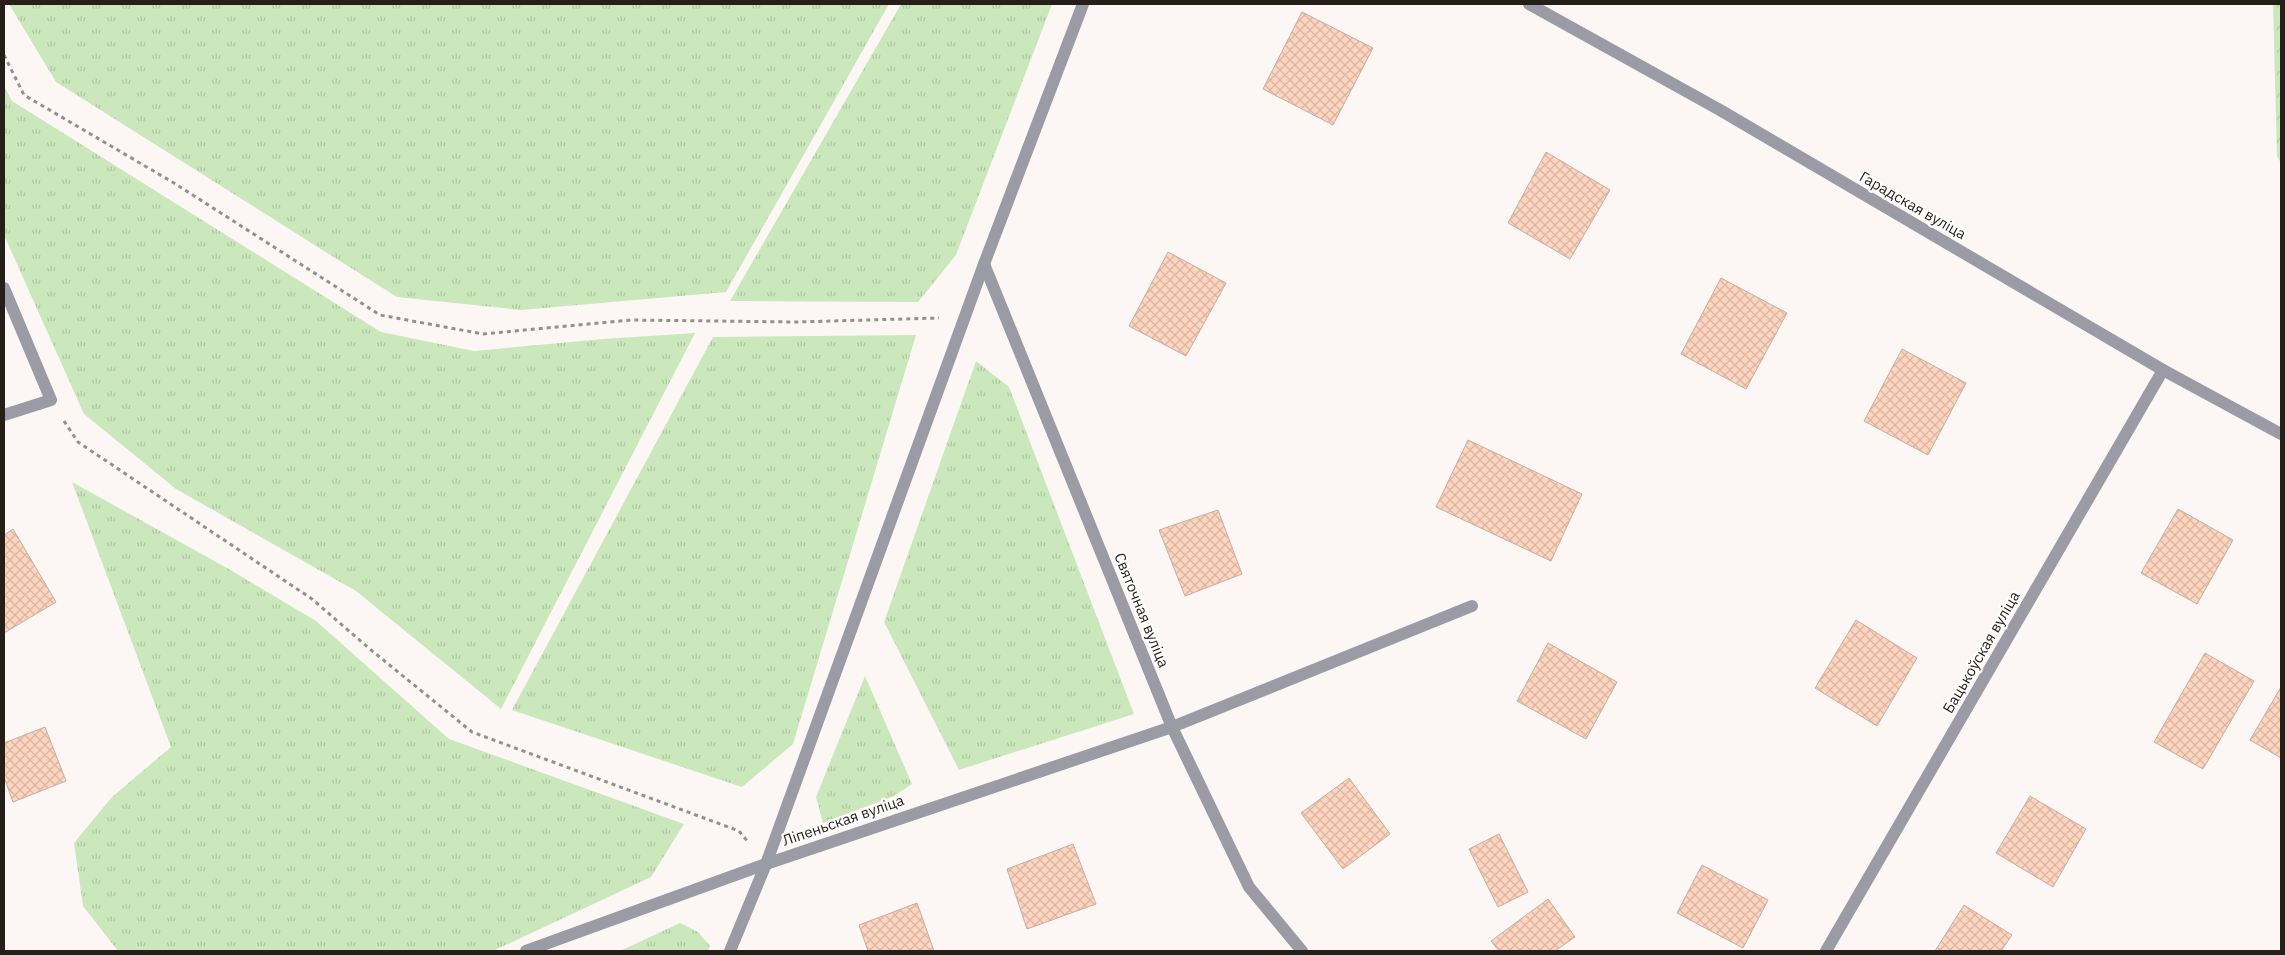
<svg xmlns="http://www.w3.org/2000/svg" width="2285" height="955" font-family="'IBM Plex Sans',sans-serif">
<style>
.grass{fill:url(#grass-tufts)}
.forest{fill:url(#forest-crowns)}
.building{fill:url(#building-cross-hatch);stroke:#c5afa3}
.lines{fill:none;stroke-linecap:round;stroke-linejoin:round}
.path{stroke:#96908c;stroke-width:3;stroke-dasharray:4 4;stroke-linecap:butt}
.lane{stroke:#9b9ba5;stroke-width:12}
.street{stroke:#9b9ba5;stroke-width:12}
.labels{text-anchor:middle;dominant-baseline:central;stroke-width:4.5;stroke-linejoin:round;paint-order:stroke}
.street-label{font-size:15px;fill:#261e19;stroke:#fff}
</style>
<defs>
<pattern id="grass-tufts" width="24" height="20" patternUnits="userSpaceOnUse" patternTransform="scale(1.25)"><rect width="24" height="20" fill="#cae8bc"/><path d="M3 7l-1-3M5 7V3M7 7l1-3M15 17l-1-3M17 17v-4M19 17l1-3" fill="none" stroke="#adc7a1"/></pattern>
<pattern id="forest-crowns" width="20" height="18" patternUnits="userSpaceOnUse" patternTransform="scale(1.25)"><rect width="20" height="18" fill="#cae8bc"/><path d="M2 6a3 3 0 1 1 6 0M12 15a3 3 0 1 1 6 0" fill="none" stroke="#adc7a1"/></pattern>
<pattern id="building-cross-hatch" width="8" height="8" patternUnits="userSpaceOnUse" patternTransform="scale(1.25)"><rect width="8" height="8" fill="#fdd4be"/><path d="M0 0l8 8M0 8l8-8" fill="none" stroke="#d9b6a3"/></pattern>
</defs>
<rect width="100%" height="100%" fill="#fcf7f5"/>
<g class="grass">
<polygon points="9,4 889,4 726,292 521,310 397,297 56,82"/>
<polygon points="901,4 1052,4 956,255 918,302 730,301"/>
<polygon points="4,86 12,101 381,332 474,351 603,339 695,333 501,709 356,591 176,489 84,414 4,235"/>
<polygon points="916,335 793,744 742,787 512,710 713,337"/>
<polygon points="976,361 1009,387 1134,714 959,770 884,622"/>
<polygon points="72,482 227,568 316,621 449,739 684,824 651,877 493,951 118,951 83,906 74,843 112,797 171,747"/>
<polygon points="865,676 912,784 894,796 823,823 816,797"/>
<polygon points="680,923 698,932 710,946 708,951 620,951"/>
</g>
<polygon class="forest" points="2273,4 2281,4 2281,163 2277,156"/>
<g class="building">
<polygon points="1302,12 1373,48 1333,125 1263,89"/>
<polygon points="1546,152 1610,190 1570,259 1508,223"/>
<polygon points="1168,252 1226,283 1186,356 1129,326"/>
<polygon points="1721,278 1787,313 1746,389 1681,354"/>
<polygon points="1902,349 1966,383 1928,455 1864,421"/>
<polygon points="1468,440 1582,494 1551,561 1436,507"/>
<polygon points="2178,509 2233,540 2197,604 2141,573"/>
<polygon points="1218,510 1242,574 1185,596 1159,530"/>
<polygon points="13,529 56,602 4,633 4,535"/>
<polygon points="1856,620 1917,658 1877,726 1815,688"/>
<polygon points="1548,643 1617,682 1586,739 1517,701"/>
<polygon points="2205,653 2254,681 2203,769 2154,742"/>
<polygon points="2281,687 2281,758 2250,740"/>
<polygon points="45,727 66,781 13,802 4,777 4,743"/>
<polygon points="1349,778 1390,834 1343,869 1301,813"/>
<polygon points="2030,796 2086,829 2053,887 1996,853"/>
<polygon points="1499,834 1528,892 1498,907 1469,849"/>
<polygon points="1073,844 1096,904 1027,929 1007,869"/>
<polygon points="1702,865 1768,900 1743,948 1677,913"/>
<polygon points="1548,899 1575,937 1555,951 1499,951 1491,941"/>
<polygon points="917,903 934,951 868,951 859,925"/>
<polygon points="1964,905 2012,935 2001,951 1935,951"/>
</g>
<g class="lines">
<g class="path">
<polyline points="4,55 24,95 174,183 380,315 483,334 631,320 796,322 939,318"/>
<polyline points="64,421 78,442 312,599 371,650 472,732 739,831 748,842"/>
</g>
<polyline class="lane" points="1172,727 1472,606"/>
<g class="street">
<polyline points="1529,4 1720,110 2163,370 2281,434"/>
<polyline points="984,264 1172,727 1249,887 1302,951"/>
<polyline points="4,288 51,400 4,415"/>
<polyline points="526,951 766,864 1172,727"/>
<polyline points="730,951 766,864 984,264 1083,4"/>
<polyline points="1826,951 2163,370"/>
</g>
</g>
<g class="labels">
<g class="street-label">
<text transform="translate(1913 205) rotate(30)">Гарадская вуліца</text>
<text transform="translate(1142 610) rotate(68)">Святочная вуліца</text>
<text transform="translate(1981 652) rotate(-60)">Бацькоўская вуліца</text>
<text transform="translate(843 820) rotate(-19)">Ліпеньская вуліца</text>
</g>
</g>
<rect width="2285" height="955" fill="none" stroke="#261e19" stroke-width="10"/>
</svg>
